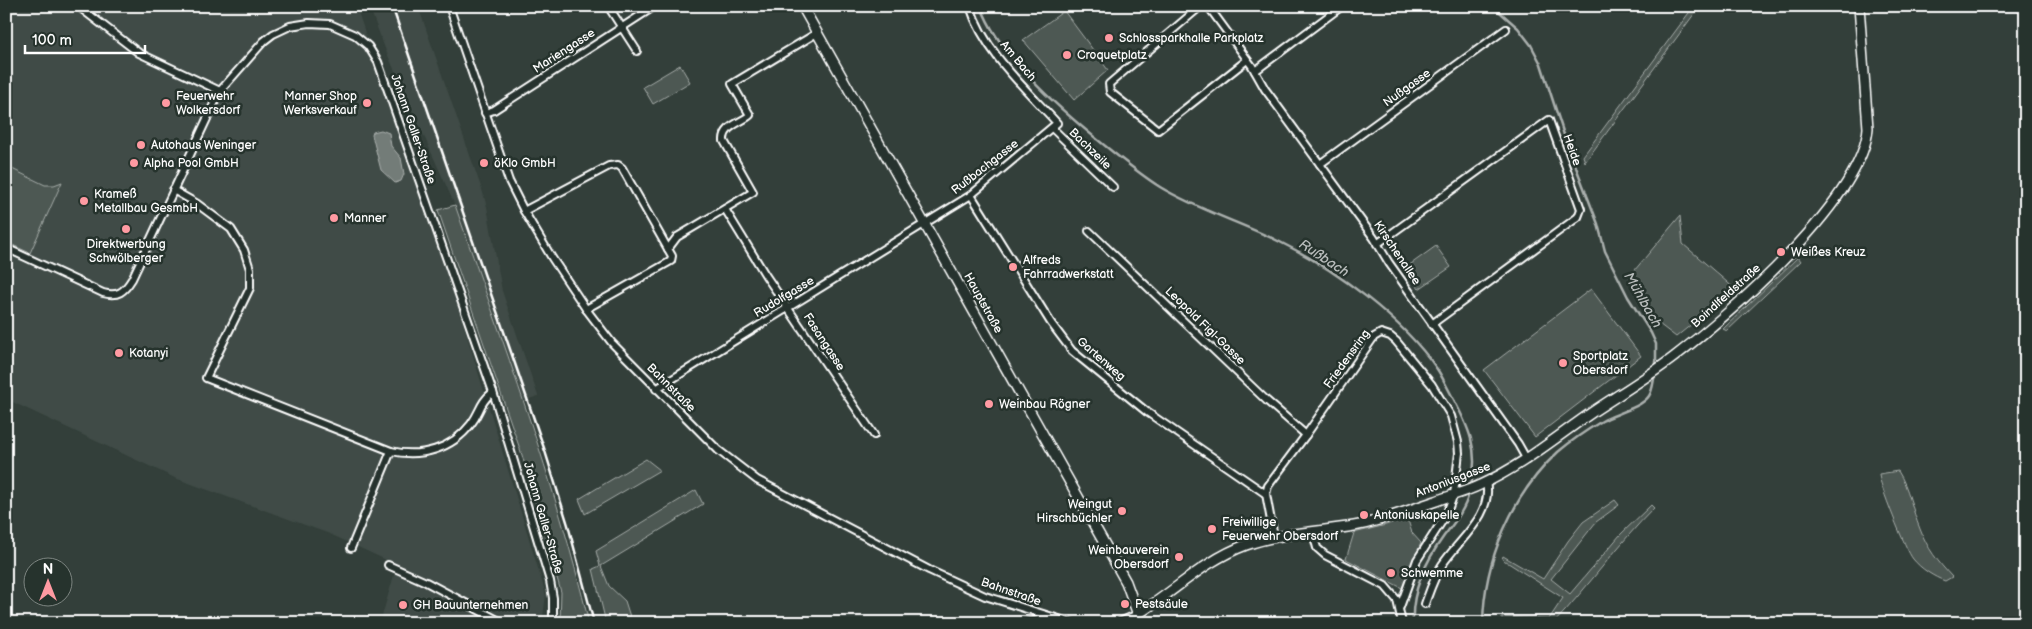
<svg xmlns="http://www.w3.org/2000/svg" width="2032" height="629" font-family="'Balsamiq Sans',sans-serif">
<style>
.built{fill:#404c47}
.green{fill:#4d5853;stroke:#a6aca9}
.water{fill:#737b78;stroke:#abb0ae}
.lines{fill:none;stroke-linecap:round;stroke-linejoin:round}
.stream{stroke:#abb0ae;stroke-width:2.5}
.street-casing{stroke:#fff;stroke-width:10}
.secondary-casing{stroke:#fff;stroke-width:12}
.street{stroke:#26332d;stroke-width:6}
.secondary{stroke:#26332d;stroke-width:9}
.rail{stroke:#fff;stroke-width:2.5}
.poi-dot{fill:#ff9aa2;stroke:#26332d;stroke-width:2}
.labels{text-anchor:middle;dominant-baseline:central;stroke-width:5;stroke-linejoin:round;paint-order:stroke}
.poi-label{font-size:12px;fill:#fff;stroke:#26332d;text-anchor:start}
.street-label{font-size:12px;fill:#fff;stroke:#26332d}
.water-label{font-size:14px;font-style:italic;fill:#b9bdbc;stroke:#26332d}
</style>
<rect width="100%" height="100%" fill="#333f3a"/>
<filter id="ink" filterUnits="userSpaceOnUse"><feTurbulence type="fractalNoise" baseFrequency=".02" numOctaves="2"/><feDisplacementMap in="SourceGraphic" scale="10" xChannelSelector="R" yChannelSelector="G"/><feConvolveMatrix kernelMatrix="1 2 1 2 8 2 1 2 1" color-interpolation-filters="sRGB"/></filter>
<g filter="url(#ink)">
<g class="built">
<polygon points="6,6 356,6 459,310 527,532 546,595 542,623 380,623 397,565 330,534 175,478 6,399"/>
<polygon points="369,6 418,6 482,190 487,207 502,291 538,396 523,401 454,203 386,51"/>
</g>
<g class="green">
<polygon points="1694,6 1700,6 1585,162 1583,156"/>
<polygon points="1064,11 1108,70 1074,100 1023,40"/>
<polygon points="680,65 690,82 653,104 643,87"/>
<polygon points="6,164 10,168 45,185 54,185 62,182 30,253 6,242"/>
<path d="M455,205c48,138 100,276 134,418h-29l1,-31 -39,-137 -84,-245z"/>
<polygon points="1680,216 1683,244 1735,289 1676,337 1659,324 1629,277"/>
<polygon points="1436,246 1451,267 1419,289 1404,269"/>
<polygon points="1798,257 1801,261 1727,331 1723,329"/>
<polygon points="1591,289 1641,356 1535,437 1484,370"/>
<polygon points="646,459 660,470 585,514 579,499"/>
<path d="M1898,471c11,17 14,39 22,58 7,19 18,33 32,48l-7,4c-11,-4 -24,-12 -32,-22 -7,-8 -35,-78 -34,-85z"/>
<polygon points="696,490 703,504 601,566 609,586 625,601 632,623 606,623 593,569 600,566 596,551"/>
<path d="M1615,500l4,5 -23,17 -45,57 19,15 50,-59 31,-30 3,3c-36,36 -65,78 -100,115h-52v-6l47,2 14,-21 -61,-39 1,-3 40,23 25,-38 15,-19z"/>
<polygon points="1407,517 1412,533 1421,543 1402,588 1346,559 1354,533 1386,525"/>
</g>
<polygon class="water" points="381,130 389,133 391,146 401,158 404,174 401,181 395,183 381,170 372,135 373,132"/>
<g class="lines">
<g class="stream">
<path d="M981,6c19,54 89,112 133,147 15,12 30,24 46,34 38,23 80,35 120,55 55,27 123,77 157,127 6,9 10,18 15,27 16,30 28,54 19,89"/>
<polyline points="1493,6 1518,28 1531,45 1541,64 1567,144 1598,224 1605,251 1628,297 1651,333 1656,344 1656,366"/>
<path d="M1413,623c-2,-32 13,-62 31,-87 10,-13 21,-26 25,-43"/>
<path d="M1483,623c1,-63 29,-128 75,-171 13,-11 29,-22 44,-31 12,-7 39,-13 47,-25 4,-6 4,-14 6,-22"/>
</g>
<g class="street-casing">
<g id="street">
<polyline points="78,6 139,53 220,91"/>
<polyline points="449,6 509,181 524,211 552,258 586,309 612,343 718,450 757,480 929,570 985,596 1072,623"/>
<polyline points="608,6 637,51"/>
<polyline points="1201,6 1109,84 1110,92 1158,130 1247,60"/>
<polyline points="1208,6 1252,66 1265,89 1374,238 1389,263 1518,444 1527,460"/>
<polyline points="1255,71 1342,6"/>
<polyline points="485,113 494,110 655,6"/>
<polyline points="1052,128 1113,187"/>
<polyline points="1320,164 1506,29"/>
<path d="M173,190l23,13 35,26 13,21 6,19v19l-44,90 185,73c30,7 61,-2 80,-27 10,-13 8,-21 22,-32"/>
<polyline points="971,195 1051,323 1072,351 1147,412 1266,494"/>
<polyline points="725,209 766,276 874,435"/>
<polyline points="524,211 609,166 618,165 622,168 668,249"/>
<polyline points="1089,231 1267,401 1306,435"/>
<polyline points="1377,244 1549,120 1581,209 1578,217 1432,324"/>
<path d="M6,248l97,45c15,4 21,-1 29,-14l88,-188 44,-50 9,-7 17,-8 19,-3 21,1 25,11 13,11 10,16 115,330 57,189 3,17v25"/>
<path d="M586,309l85,-48 1,-5 -4,-7 9,-12 76,-45 -29,-51c-1,-15 17,-18 26,-26l-18,-31 85,-51"/>
<path d="M656,389l315,-194 86,-72c-31,-34 -73,-71 -87,-117"/>
<polyline points="1313,533 1317,548 1325,555 1385,586 1397,600 1402,623"/>
<polyline points="1274,537 1266,494 1268,486 1306,435 1374,337 1381,333 1390,336 1396,341 1432,385 1451,416 1458,442 1459,453 1454,494 1446,515 1417,560 1400,607"/>
<polyline points="351,548 391,451"/>
<polyline points="388,565 426,582 503,623"/>
<path d="M1425,604c5,-14 9,-27 17,-39 16,-25 52,-50 44,-83"/>
<polyline points="1026,623 1049,618"/>
<polyline points="1117,623 1138,614"/>
</g>
</g>
<g class="secondary-casing">
<g id="secondary">
<polyline points="802,6 1126,582 1141,623"/>
<path d="M1138,614c37,-23 67,-54 108,-69 34,-12 72,-13 108,-19 28,-5 55,-16 82,-25 15,-6 30,-9 44,-16 42,-19 76,-48 114,-74 27,-18 54,-34 80,-54 55,-42 189,-158 194,-229l-9,-122"/>
</g>
</g>
<use href="#street" class="street"/>
<use href="#secondary" class="secondary"/>
<polyline class="rail" points="392,6 545,451 568,525 594,623"/>
</g>
</g>
<g class="poi-dot">
<circle cx="1109" cy="38" r="5"/>
<circle cx="1067" cy="55" r="5"/>
<circle cx="166" cy="103" r="5"/>
<circle cx="367" cy="103" r="5"/>
<circle cx="141" cy="145" r="5"/>
<circle cx="134" cy="163" r="5"/>
<circle cx="484" cy="163" r="5"/>
<circle cx="84" cy="201" r="5"/>
<circle cx="334" cy="218" r="5"/>
<circle cx="126" cy="229" r="5"/>
<circle cx="1781" cy="252" r="5"/>
<circle cx="1013" cy="267" r="5"/>
<circle cx="119" cy="353" r="5"/>
<circle cx="1563" cy="363" r="5"/>
<circle cx="989" cy="404" r="5"/>
<circle cx="1122" cy="511" r="5"/>
<circle cx="1364" cy="515" r="5"/>
<circle cx="1212" cy="529" r="5"/>
<circle cx="1179" cy="557" r="5"/>
<circle cx="1391" cy="573" r="5"/>
<circle cx="1125" cy="604" r="5"/>
<circle cx="403" cy="605" r="5"/>
</g>
<g class="labels">
<g class="poi-label">
<text x="1119" y="38">Schlossparkhalle Parkplatz</text>
<text x="1077" y="55">Croquetplatz</text>
<text x="176" y="96">Feuerwehr<tspan x="176" dy="14">Wolkersdorf</tspan></text>
<text x="357" y="96" text-anchor="end">Manner Shop<tspan x="357" dy="14">Werksverkauf</tspan></text>
<text x="151" y="145">Autohaus Weninger</text>
<text x="144" y="163">Alpha Pool GmbH</text>
<text x="494" y="163">öKlo GmbH</text>
<text x="94" y="194">Krameß<tspan x="94" dy="14">Metallbau GesmbH</tspan></text>
<text x="344" y="218">Manner</text>
<text x="126" y="244" text-anchor="middle">Direktwerbung<tspan x="126" dy="14">Schwölberger</tspan></text>
<text x="1791" y="252">Weißes Kreuz</text>
<text x="1023" y="260">Alfreds<tspan x="1023" dy="14">Fahrradwerkstatt</tspan></text>
<text x="129" y="353">Kotanyi</text>
<text x="1573" y="356">Sportplatz<tspan x="1573" dy="14">Obersdorf</tspan></text>
<text x="999" y="404">Weinbau Rögner</text>
<text x="1112" y="504" text-anchor="end">Weingut<tspan x="1112" dy="14">Hirschbüchler</tspan></text>
<text x="1374" y="515">Antoniuskapelle</text>
<text x="1222" y="522">Freiwillige<tspan x="1222" dy="14">Feuerwehr Obersdorf</tspan></text>
<text x="1169" y="550" text-anchor="end">Weinbauverein<tspan x="1169" dy="14">Obersdorf</tspan></text>
<text x="1401" y="573">Schwemme</text>
<text x="1135" y="604">Pestsäule</text>
<text x="413" y="605">GH Bauunternehmen</text>
</g>
<g class="street-label">
<text transform="translate(564 51) rotate(-33)">Mariengasse</text>
<text transform="translate(1018 61) rotate(50)">Am Bach</text>
<text transform="translate(1407 88) rotate(-36)">Nußgasse</text>
<text transform="translate(413 129) rotate(71)">Johann Galler-Straße</text>
<text transform="translate(1090 149) rotate(44)">Bachzeile</text>
<text transform="translate(1572 150) rotate(71)">Heide</text>
<text transform="translate(985 167) rotate(-38)">Rußbachgasse</text>
<text transform="translate(1397 253) rotate(56)">Kirschenallee</text>
<text transform="translate(1726 296) rotate(-42)">Boindlfeldstraße</text>
<text transform="translate(784 297) rotate(-31)">Rudolfgasse</text>
<text transform="translate(983 303) rotate(61)">Hauptstraße</text>
<text transform="translate(1205 326) rotate(44)">Leopold Figl-Gasse</text>
<text transform="translate(824 342) rotate(57)">Fasangasse</text>
<text transform="translate(1101 359) rotate(41)">Gartenweg</text>
<text transform="translate(1347 359) rotate(-54)">Friedensring</text>
<text transform="translate(671 388) rotate(45)">Bahnstraße</text>
<text transform="translate(1453 480) rotate(-21)">Antoniusgasse</text>
<text transform="translate(543 518) rotate(74)">Johann Galler-Straße</text>
<text transform="translate(1011 592) rotate(19)">Bahnstraße</text>
</g>
<g class="water-label">
<text transform="translate(1324 258) rotate(33)">Rußbach</text>
<text transform="translate(1643 300) rotate(60)">Mühlbach</text>
</g>
</g>
<rect width="2032" height="629" fill="none" stroke="#26332d" stroke-width="25"/>
<rect x="12" y="12" width="2007" height="604" fill="none" stroke="#fff" stroke-width="2" filter="url(#ink)"/>
<g transform="translate(48 582)"><circle r="24" fill="#26332d" stroke="#7d8581"/>
<path d="M0-4L9 19L0 12L-9 19Z" fill="#ff9aa2"/>
<text y="-8" font-size="14" font-weight="bold" text-anchor="middle" fill="#ffffff">N</text>
</g>
<path d="M25 45v8h120v-8" fill="none" stroke="#ffffff" stroke-width="2.5"/>
<text x="32" y="45" font-size="15" fill="#ffffff" stroke="#26332d" stroke-width="4" paint-order="stroke">100 m</text>
</svg>
